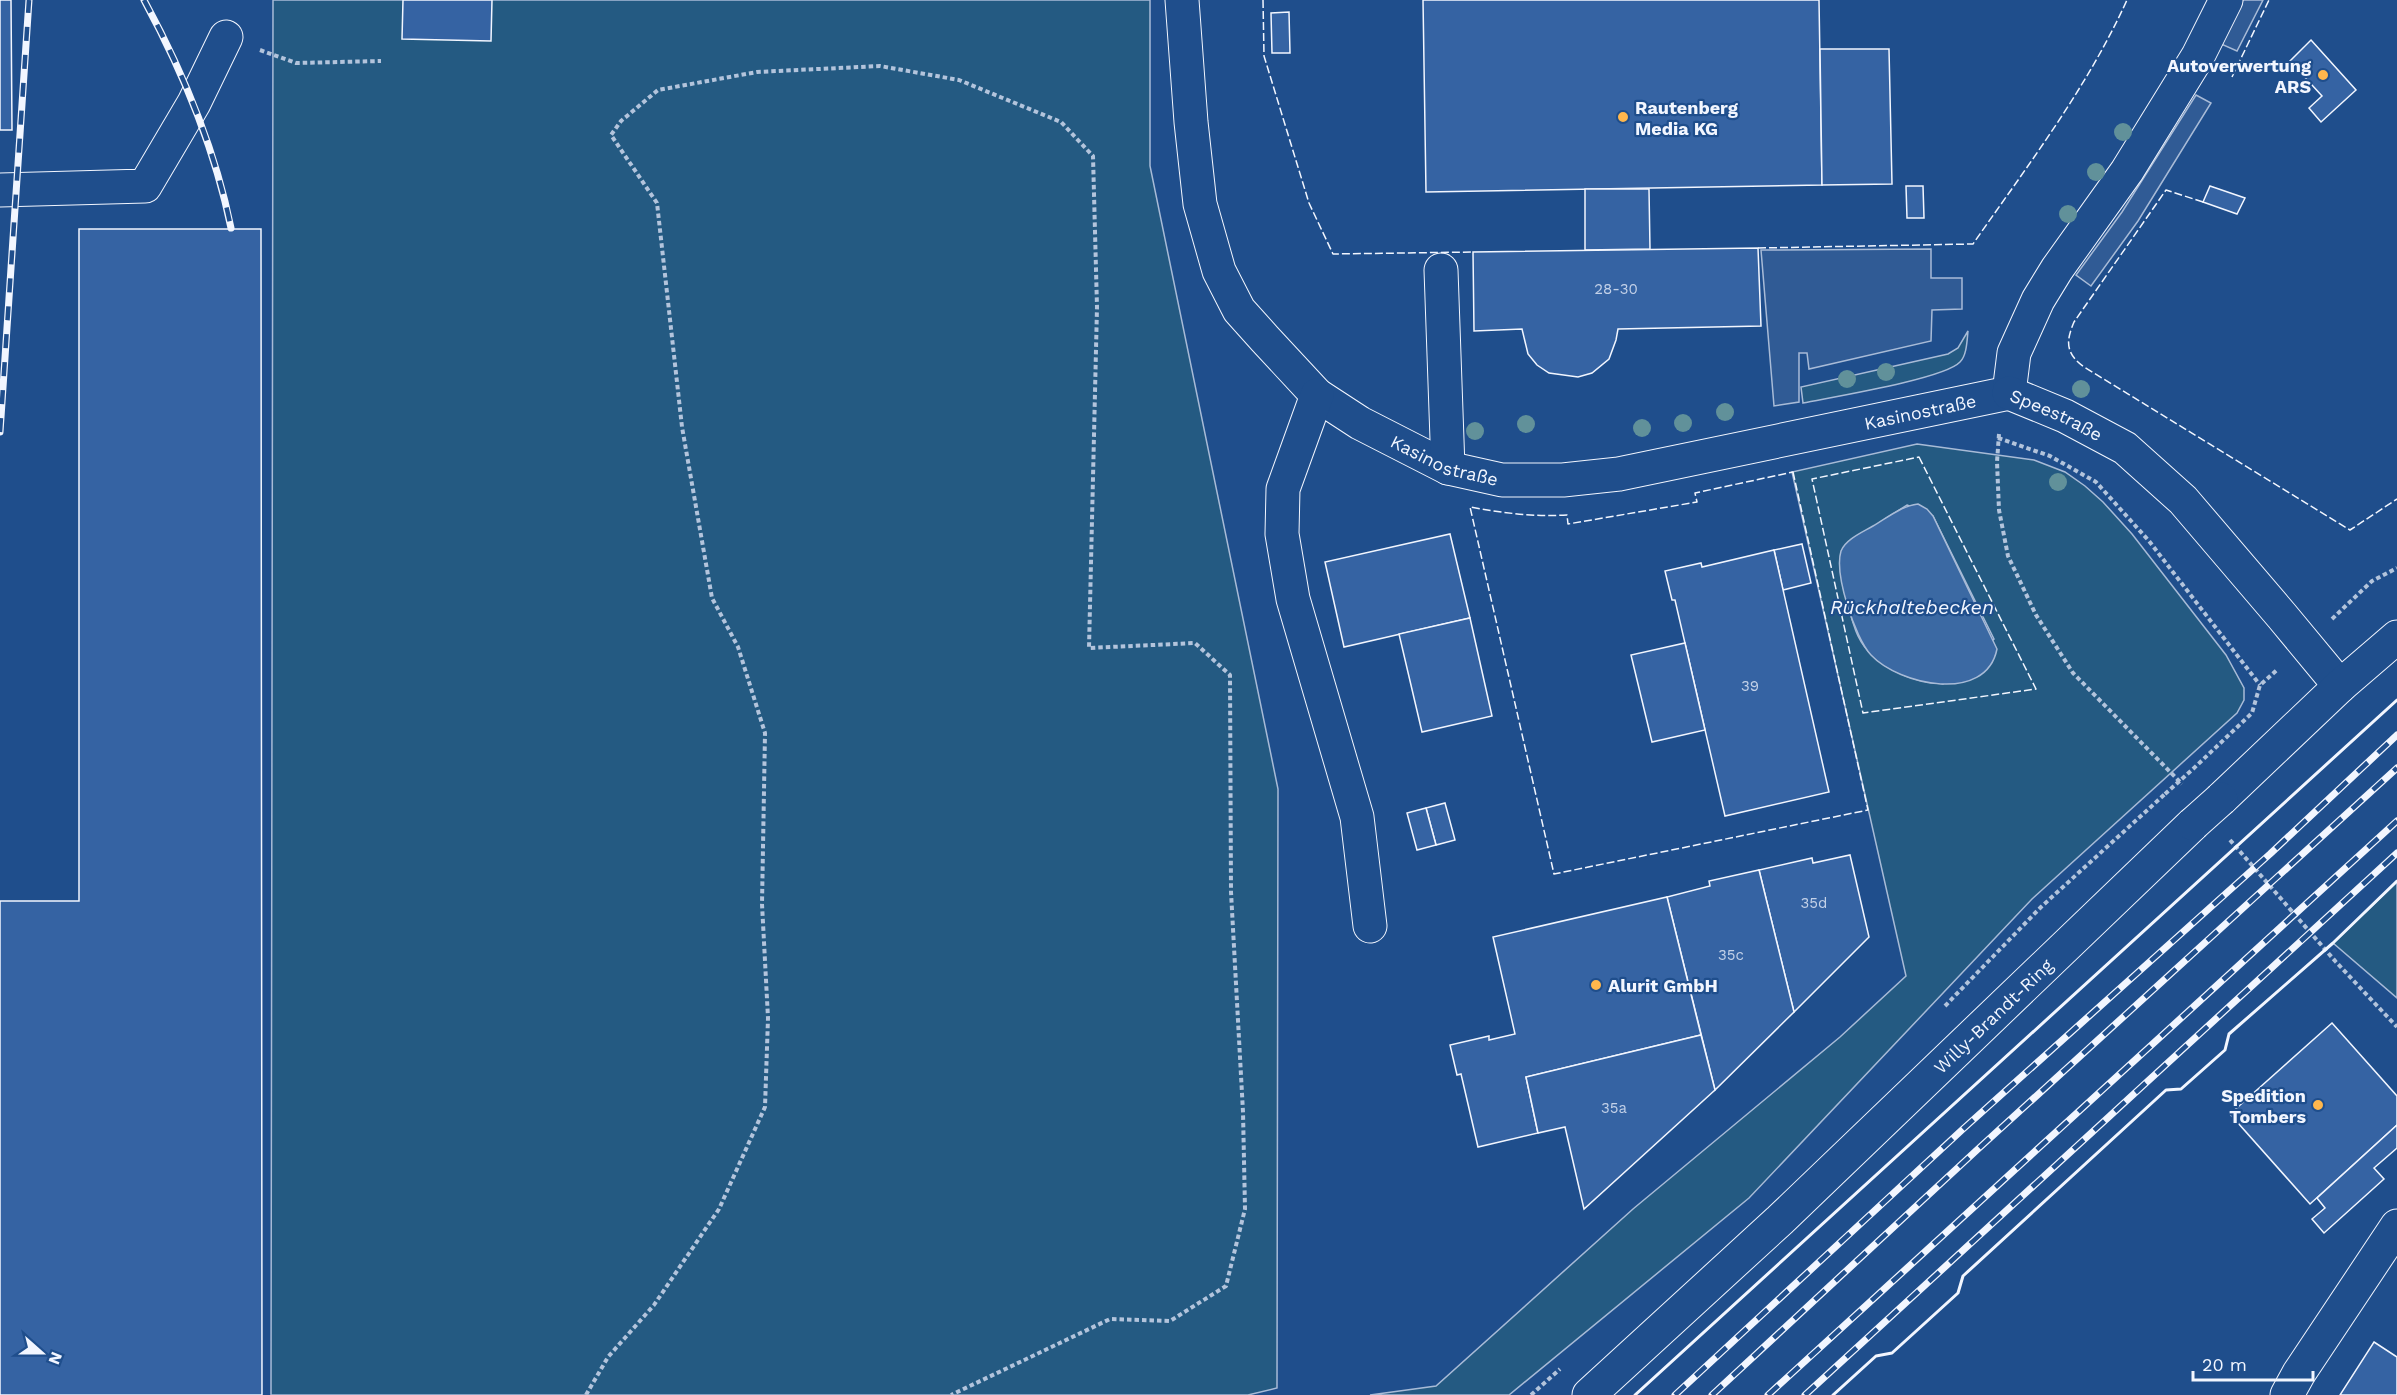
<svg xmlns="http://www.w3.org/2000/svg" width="2397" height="1395" font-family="'Work Sans',sans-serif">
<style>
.green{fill:#245a82;stroke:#a8bbd7;stroke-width:1.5;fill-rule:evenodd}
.parking{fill:#305b95;stroke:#a8bbd7;stroke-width:1.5}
.water{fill:#3b69a3;stroke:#a8bbd7;stroke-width:1.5}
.building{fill:#3563a3;stroke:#f2f6ff;stroke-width:1.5}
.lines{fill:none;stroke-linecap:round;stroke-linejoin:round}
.minor-casing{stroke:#f2f6ff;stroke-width:35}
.major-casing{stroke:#f2f6ff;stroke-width:35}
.path{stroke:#b3c4dc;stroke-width:4;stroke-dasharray:4.5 3;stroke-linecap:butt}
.minor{stroke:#1f4e8c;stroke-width:33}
.major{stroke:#1f4e8c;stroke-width:33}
.rail-casing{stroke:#f2f6ff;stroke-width:7}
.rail{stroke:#1f4e8c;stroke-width:4.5;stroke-dasharray:14;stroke-linecap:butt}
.major-bridge-casing{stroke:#f2f6ff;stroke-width:35;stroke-linecap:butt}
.path-bridge{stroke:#b3c4dc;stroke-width:4;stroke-dasharray:4.5 3;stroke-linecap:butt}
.major-bridge{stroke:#1f4e8c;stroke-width:33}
.fence{stroke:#f2f6ff;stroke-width:1.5;stroke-dasharray:8 3;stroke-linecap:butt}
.wall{stroke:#f2f6ff;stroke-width:3}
.tree{fill:#61919a}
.poi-dot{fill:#ffb74d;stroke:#1f4e8c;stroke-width:2}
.labels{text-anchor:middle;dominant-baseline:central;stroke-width:4.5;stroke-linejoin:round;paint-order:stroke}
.number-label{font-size:15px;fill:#c3d1e8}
.poi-label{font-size:18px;font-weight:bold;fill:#f2f6ff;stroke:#1f4e8c;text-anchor:end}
.street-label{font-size:18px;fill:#f2f6ff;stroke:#1f4e8c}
.water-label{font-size:20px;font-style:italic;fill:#f2f6ff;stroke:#1f4e8c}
</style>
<rect width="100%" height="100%" fill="#1f4e8c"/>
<g class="green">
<polygon points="273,0 1150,0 1150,166 1278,789 1277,1388 1248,1395 271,1395"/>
<path d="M1968,331c-1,9 -1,24 -8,31 -16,17 -128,35 -157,41l-2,-16 147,-33 10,-6z"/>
<path d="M1917,444l117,16 31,12 20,14 18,16 29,32 94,121 18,33v12l-7,13 -205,186 -283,299 -240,197h-139l66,-9 197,-177 207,-172 66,-61 -114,-504zM1907,505l26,11 61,123 -51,45c-32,-2 -70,-17 -85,-48 -7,-15 -10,-33 -15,-49l42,-68z"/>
<polygon points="2397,882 2397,998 2333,943"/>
</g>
<g class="parking">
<polygon points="2243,0 2263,0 2237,51 2221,44"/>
<polygon points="2196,95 2211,103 2138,221 2091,286 2076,275 2122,212"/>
<polygon points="1931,249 1931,278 1962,278 1962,309 1932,310 1931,341 1809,369 1807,353 1799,353 1799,402 1774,406 1761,250"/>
</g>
<path class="water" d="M1918,504l9,5 6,7 64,133c-11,55 -98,36 -126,6 -16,-17 -37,-81 -30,-104 5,-12 22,-19 32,-25 14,-8 28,-20 45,-22z"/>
<g class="building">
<polygon points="0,0 11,0 12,130 0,130"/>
<polygon points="403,0 492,0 491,41 402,39"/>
<polygon points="1423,0 1819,0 1822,185 1426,192"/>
<polygon points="1289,12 1290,53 1272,53 1271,13"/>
<polygon points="2311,40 2356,90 2321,122 2309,108 2322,96 2290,61"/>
<polygon points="1820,49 1889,49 1892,184 1822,185"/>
<polygon points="1906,186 1923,186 1924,218 1907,218"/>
<polygon points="2210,186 2245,198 2237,214 2203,202"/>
<polygon points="1585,189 1649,189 1650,249 1585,250"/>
<polygon points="79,229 261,229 262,1395 0,1395 0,901 79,901"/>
<polygon points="1758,248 1761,326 1618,329 1616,340 1609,359 1592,373 1578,377 1549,373 1537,365 1528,354 1522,329 1474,331 1473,252"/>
<polygon points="1450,534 1470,618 1344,647 1325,562"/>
<polygon points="1802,544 1811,583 1783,590 1774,550"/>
<polygon points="1774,550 1829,792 1725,816 1675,600 1672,600 1665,571 1701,563 1702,567"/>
<polygon points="1470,618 1492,716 1422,732 1399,634"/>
<polygon points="1685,643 1705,730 1652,742 1631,655"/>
<polygon points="1445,803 1455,840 1436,845 1426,808"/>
<polygon points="1426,808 1436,845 1417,850 1407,813"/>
<polygon points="1850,855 1869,937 1794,1012 1759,870 1812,858 1813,863"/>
<polygon points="1759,870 1794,1012 1715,1090 1667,897 1710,886 1709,881"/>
<polygon points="1667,897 1701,1035 1526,1077 1538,1133 1478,1147 1461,1074 1457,1075 1450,1045 1489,1036 1489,1040 1515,1034 1493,937"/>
<polygon points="2332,1023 2397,1096 2397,1125 2310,1204 2230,1114"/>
<polygon points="1701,1035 1715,1090 1584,1209 1565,1127 1538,1133 1526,1077"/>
<polygon points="2397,1125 2397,1148 2374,1168 2384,1179 2324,1233 2312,1219 2325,1208 2317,1198"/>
<polygon points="2374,1342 2397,1357 2397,1395 2340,1395"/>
</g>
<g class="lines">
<g class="minor-casing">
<g id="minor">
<path id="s1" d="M1182,0l9,122 9,82 19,67 20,39 26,29 52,56 43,28 88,45 54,12h61l56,-6 390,-81"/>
<polyline points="0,190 145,186 194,103 226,37"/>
<polyline points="1441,270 1448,468"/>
<polyline points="2009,393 2014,353 2038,300 2057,269 2127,171 2198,56 2226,0"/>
<path id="s2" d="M2009,393l56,23 60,32 58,52 99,116 58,70"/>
<polyline points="1317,395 1283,489 1282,534 1293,599 1357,817 1370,926"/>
<polyline points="2287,1395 2299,1373 2397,1226"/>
</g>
</g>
<g class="major-casing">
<g id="major">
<polyline points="2221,799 2340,686 2397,637"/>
<path id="s3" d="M1589,1395l191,-175 413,-396"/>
</g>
</g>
<g class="path">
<polyline points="260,50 296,63 381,61"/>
<polyline points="1999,434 1997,462 1999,510 2008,556 2036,615 2073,673 2182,784"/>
<polyline points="1998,438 2050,456 2096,482 2149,541 2260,685"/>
<polyline points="2332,619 2372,581 2397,568"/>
<polyline points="2193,769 2252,713 2260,685 2278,669"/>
<polyline points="2230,840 2336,962 2397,1027"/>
<polyline points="1945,1006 2041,907 2165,794"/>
<polyline points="586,1395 608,1357 654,1305 719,1209 765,1107 768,1018 762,904 765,733 738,647 712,598 682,427 657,203 611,135 621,121 658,90 757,72 880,66 959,80 1061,122 1093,156 1097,307 1089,648 1195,643 1230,675 1231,892 1243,1112 1245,1209 1226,1286 1170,1321 1110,1319 951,1395"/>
<polyline points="1531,1395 1560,1369"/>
</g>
<use href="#minor" class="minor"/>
<use href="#major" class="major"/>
<g class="rail-casing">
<g id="rail">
<path d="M144,0c39,72 71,149 87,228"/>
<polyline points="0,432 29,0"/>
<polyline points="1675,1395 1963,1129 2270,854 2397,735"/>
<polyline points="1712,1395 1978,1149 2397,768"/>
<polyline points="1768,1395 2397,821"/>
<polyline points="1805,1395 2397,853"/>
</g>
</g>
<use href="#rail" class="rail"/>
<g class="major-bridge-casing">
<polyline id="major-bridge" points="2193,824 2221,799"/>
</g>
<polyline class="path-bridge" points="2165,794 2193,769"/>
<use href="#major-bridge" class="major-bridge"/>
<g class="fence">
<polyline points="1263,0 1264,56 1309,203 1333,254 1473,252"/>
<polyline points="2232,77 2269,0"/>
<path d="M2203,202l-37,-12 -92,132c-8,19 -9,31 10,45l266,163 47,-31"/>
<path d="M1758,248l215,-4c55,-79 114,-156 154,-244"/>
<polygon points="1919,457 2036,689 1863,713 1812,479"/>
<path d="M1793,472l75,338 -314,64 -84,-367c33,6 64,10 97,8l1,9 129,-22 -2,-9z"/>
</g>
<g class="wall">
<polyline points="1635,1395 2397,700"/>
<polyline points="1833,1395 1876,1356 1892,1353 1958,1293 1963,1276 2166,1090 2181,1089 2225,1050 2229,1034 2333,943 2397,881"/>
</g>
</g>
<g class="tree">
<circle cx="2123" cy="132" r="9"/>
<circle cx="2096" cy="172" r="9"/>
<circle cx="2068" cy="214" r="9"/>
<circle cx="1886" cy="372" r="9"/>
<circle cx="1847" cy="379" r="9"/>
<circle cx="2081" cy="389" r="9"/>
<circle cx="1725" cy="412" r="9"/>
<circle cx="1683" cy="423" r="9"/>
<circle cx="1526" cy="424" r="9"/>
<circle cx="1642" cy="428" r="9"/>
<circle cx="1475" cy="431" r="9"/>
<circle cx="2058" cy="482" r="9"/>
</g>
<g class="poi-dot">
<circle cx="2323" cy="75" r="6"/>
<circle cx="1623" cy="117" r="6"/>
<circle cx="1596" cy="985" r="6"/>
<circle cx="2318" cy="1105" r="6"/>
</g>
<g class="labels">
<g class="number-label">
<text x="1616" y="289">28-30</text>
<text x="1750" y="686">39</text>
<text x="1814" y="903">35d</text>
<text x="1731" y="955">35c</text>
<text x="1614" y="1108">35a</text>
</g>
<g class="poi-label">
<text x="2311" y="65">Autoverwertung<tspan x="2311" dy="21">ARS</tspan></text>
<text x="1635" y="107" text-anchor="start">Rautenberg<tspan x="1635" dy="21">Media KG</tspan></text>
<text x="1608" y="985" text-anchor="start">Alurit GmbH</text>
<text x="2306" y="1095">Spedition<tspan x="2306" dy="21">Tombers</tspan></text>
</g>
<g class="street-label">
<text stroke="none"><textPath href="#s1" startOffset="1064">Kasinostraße</textPath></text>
<text stroke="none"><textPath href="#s2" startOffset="52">Speestraße</textPath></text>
<text stroke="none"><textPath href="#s1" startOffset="578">Kasinostraße</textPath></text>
<text stroke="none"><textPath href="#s3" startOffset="554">Willy-Brandt-Ring</textPath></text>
</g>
<g class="water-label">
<text x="1912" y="607">Rückhaltebecken</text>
</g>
</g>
<g transform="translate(42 1353) rotate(111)" stroke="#1f4e8c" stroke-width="4.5" paint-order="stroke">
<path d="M0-4.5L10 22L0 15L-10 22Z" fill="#f2f6ff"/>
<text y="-9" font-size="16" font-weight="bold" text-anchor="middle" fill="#f2f6ff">N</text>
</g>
<path d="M2193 1371v9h120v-9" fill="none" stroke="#f2f6ff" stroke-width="3"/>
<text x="2202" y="1371" font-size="18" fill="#f2f6ff" stroke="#1f4e8c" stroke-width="4.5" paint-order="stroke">20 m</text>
</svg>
